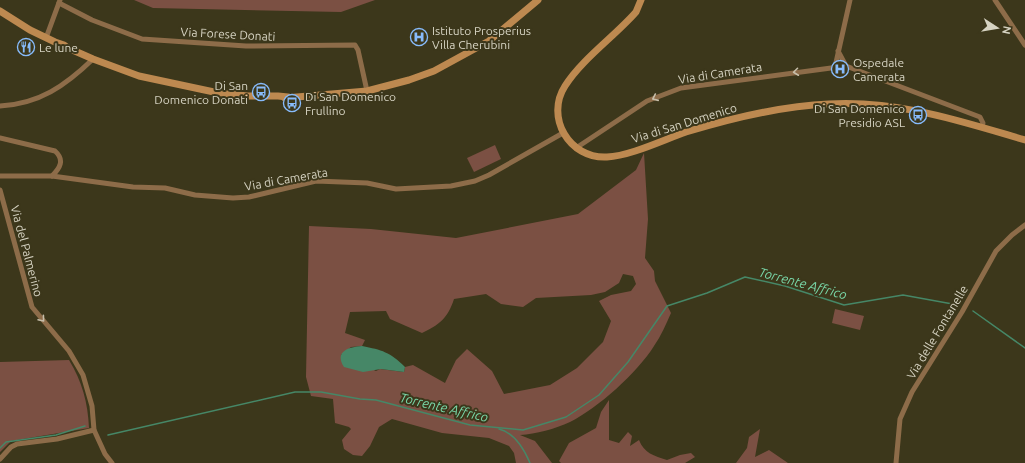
<svg xmlns="http://www.w3.org/2000/svg" width="1025" height="463" font-family="Ubuntu,sans-serif">
<style>
.green{fill:#7b5043;fill-rule:evenodd}
.water{fill:#468767}
.lines{fill:none;stroke-linecap:round;stroke-linejoin:round}
.stream{stroke:#468767;stroke-width:1.5}
.street{stroke:#8d6c49;stroke-width:5}
.secondary{stroke:#bd8950;stroke-width:7}
.oneway{stroke:#c7beaa}
.labels{text-anchor:middle;dominant-baseline:central;stroke-width:4;stroke-linejoin:round;paint-order:stroke}
.poi-label{font-size:12px;fill:#d6d3c2;stroke:#3c371b;text-anchor:start}
.street-label{font-size:12px;fill:#d6d3c2;stroke:#3c371b}
.water-label{font-size:13px;font-style:italic;fill:#79d8a9;stroke:#3c371b}
</style>
<rect width="100%" height="100%" fill="#3c371b"/>
<g class="green">
<polygon points="134,0 375,0 341,12 153,8"/>
<polygon points="495,145 501,159 474,172 467,158"/>
<path d="M644,153l4,66 -3,39 9,13 1,10 16,32c-5,11 -10,23 -17,33 -17,27 -56,62 -84,76 -15,7 -34,12 -50,13l15,6 17,22h-36l-2,-10 -5,-7 -20,-8 -47,-5 -50,-14 -13,8 -9,19 -8,10 -9,-1 -9,-6 -2,-9 9,-11 -2,-2 -14,-4 -2,-24 -22,-3 -5,-19 3,-151 62,3 85,9 122,-24 58,-44zM623,274l10,2 3,8 -5,7 -20,4 -12,6 12,20 -8,21 -26,26 -27,17 -46,9 -12,-23 -25,-22 -11,11 -11,23 -32,-18 -8,2 -1,5 -24,-3 -4,2 -35,-16 10,-8 11,-1 3,-6 -20,-7 5,-21 36,-1 4,8 32,14c17,-8 26,-15 32,-34l32,-5 15,10 22,3 13,-9 55,-3 14,-3 14,-9z"/>
<polygon points="835,309 864,316 860,330 832,323"/>
<path d="M69,360c13,21 19,43 20,68l-78,13 -11,11v-90z"/>
<path d="M609,400v40l10,3 9,-11 4,4 -2,10 9,-6c5,13 15,16 28,20l13,-5 11,-2 4,4 -10,6h-124l-2,-2 10,-18 27,-15 5,-16z"/>
<polygon points="760,429 755,457 769,450 788,463 736,463 747,448 749,437"/>
</g>
<path class="water" d="M362,346c20,4 28,6 43,21l-1,5 -23,-3 -18,3 -19,-5c-10,-16 5,-20 18,-21z"/>
<g class="lines">
<g class="stream">
<polyline points="973,311 1025,348"/>
<path d="M499,429c16,4 25,20 31,34"/>
<polyline points="108,435 295,392 321,392 360,399 376,400 470,425 523,430 566,417 599,395 628,362 667,306 707,293 745,277 785,286 844,305 903,295 958,305"/>
<polyline points="0,448 6,442 56,435 85,426"/>
</g>
<g class="street">
<polyline points="995,0 1025,45"/>
<polyline points="59,3 92,20 142,39 246,46 355,45 358,50 367,91"/>
<polyline points="46,38 60,0"/>
<polyline points="838,51 846,66"/>
<polyline points="835,67 850,0"/>
<path d="M0,106c39,-2 65,-20 93,-47"/>
<path d="M0,138l55,13c10,9 5,17 -3,25"/>
<polyline points="576,148 647,101 681,88 846,66 980,117 983,123 982,127"/>
<polyline points="0,176 52,176 133,187 165,188 195,195 233,198 249,197 316,181 367,183 396,189 451,186 475,181 489,175 563,133"/>
<polyline points="0,190 32,307 69,351 83,375 92,406 94,430 105,454 112,463"/>
<polyline points="0,459 11,447 17,444 57,439 94,430"/>
<polyline points="896,463 900,419 912,392 962,312 996,251 1012,235 1025,225"/>
</g>
<g class="secondary">
<path d="M641,0l-5,12c-21,24 -54,47 -71,74 -20,31 4,73 42,71 23,-1 56,-17 79,-25 46,-14 94,-26 143,-28 69,-4 131,17 196,36"/>
<polyline points="0,11 30,30 55,42 64,45 68,48 93,59 139,76 214,92 247,96 278,96 288,97"/>
<polyline points="285,98 367,91 409,80 434,71 489,41 538,0"/>
</g>
</g>
<defs><path id="oneway-chevron" d="M-2-3.5L2.5 0L-2 3.5" fill="none" stroke-width="1.6" stroke-linecap="round" stroke-linejoin="round"/></defs>
<g class="oneway">
<use href="#oneway-chevron" transform="translate(796 72) rotate(173)"/>
<use href="#oneway-chevron" transform="translate(655 98) rotate(156)"/>
<use href="#oneway-chevron" transform="translate(42 319) rotate(50)"/>
</g>
<defs>
<g id="hospital-ring" transform="scale(0.9)"><circle r="9.5" fill="#3c371b" stroke="#87bbfb" stroke-width="1.5"/><path d="M-5-5h3v3.5h4V-5h3V5h-3V1.5h-4V5h-3Z" fill="#87bbfb"/></g>
<g id="restaurant-ring" transform="scale(0.9)"><circle r="9.5" fill="#3c371b" stroke="#87bbfb" stroke-width="1.5"/><path d="M-5-6h1v4h1v-4h1v4h1v-4h1v5L-1.5 .5V6h-2V.5L-5-1ZM5-6V6H3V1.5H1.5Q1.5-4 5-6Z" fill="#87bbfb"/></g>
<g id="bus-ring" transform="scale(0.9)"><circle r="9.5" fill="#3c371b" stroke="#87bbfb" stroke-width="1.5"/><path d="M-5-6H5V4H4V6H2V4H-2V6H-4V4H-5ZM-3.5-4V0h7V-4ZM-3.5 1.2v1.5H-2V1.2ZM2 1.2v1.5H3.5V1.2Z" fill="#87bbfb"/></g>
</defs>
<g fill-rule="evenodd">
<use href="#hospital-ring" x="419" y="37"/>
<use href="#restaurant-ring" x="26" y="47"/>
<use href="#hospital-ring" x="840" y="69"/>
<use href="#bus-ring" x="261" y="92"/>
<use href="#bus-ring" x="292" y="103"/>
<use href="#bus-ring" x="918" y="115"/>
</g>
<g class="labels">
<g class="poi-label">
<text x="432" y="30">Istituto Prosperius<tspan x="432" dy="14">Villa Cherubini</tspan></text>
<text x="39" y="47">Le lune</text>
<text x="853" y="62">Ospedale<tspan x="853" dy="14">Camerata</tspan></text>
<text x="248" y="85" text-anchor="end">Di San<tspan x="248" dy="14">Domenico Donati</tspan></text>
<text x="305" y="96">Di San Domenico<tspan x="305" dy="14">Frullino</tspan></text>
<text x="905" y="108" text-anchor="end">Di San Domenico<tspan x="905" dy="14">Presidio ASL</tspan></text>
</g>
<g class="street-label">
<text transform="translate(228 34) rotate(3)">Via Forese Donati</text>
<text transform="translate(720 73) rotate(-9)">Via di Camerata</text>
<text transform="translate(684 123) rotate(-17)">Via di San Domenico</text>
<text transform="translate(286 179) rotate(-10)">Via di Camerata</text>
<text transform="translate(27 251) rotate(75)">Via del Palmerino</text>
<text transform="translate(937 332) rotate(-59)">Via delle Fontanelle</text>
</g>
<g class="water-label">
<text transform="translate(803 283) rotate(15)">Torrente Affrico</text>
<text transform="translate(444 407) rotate(13)">Torrente Affrico</text>
</g>
</g>
<g transform="translate(997 28) rotate(102)" stroke="#3c371b" stroke-width="3" paint-order="stroke">
<path d="M0-3L7 15L0 10L-7 15Z" fill="#d6d3c2"/>
<text y="-6" font-size="11" font-weight="bold" text-anchor="middle" fill="#d6d3c2">N</text>
</g>
</svg>
